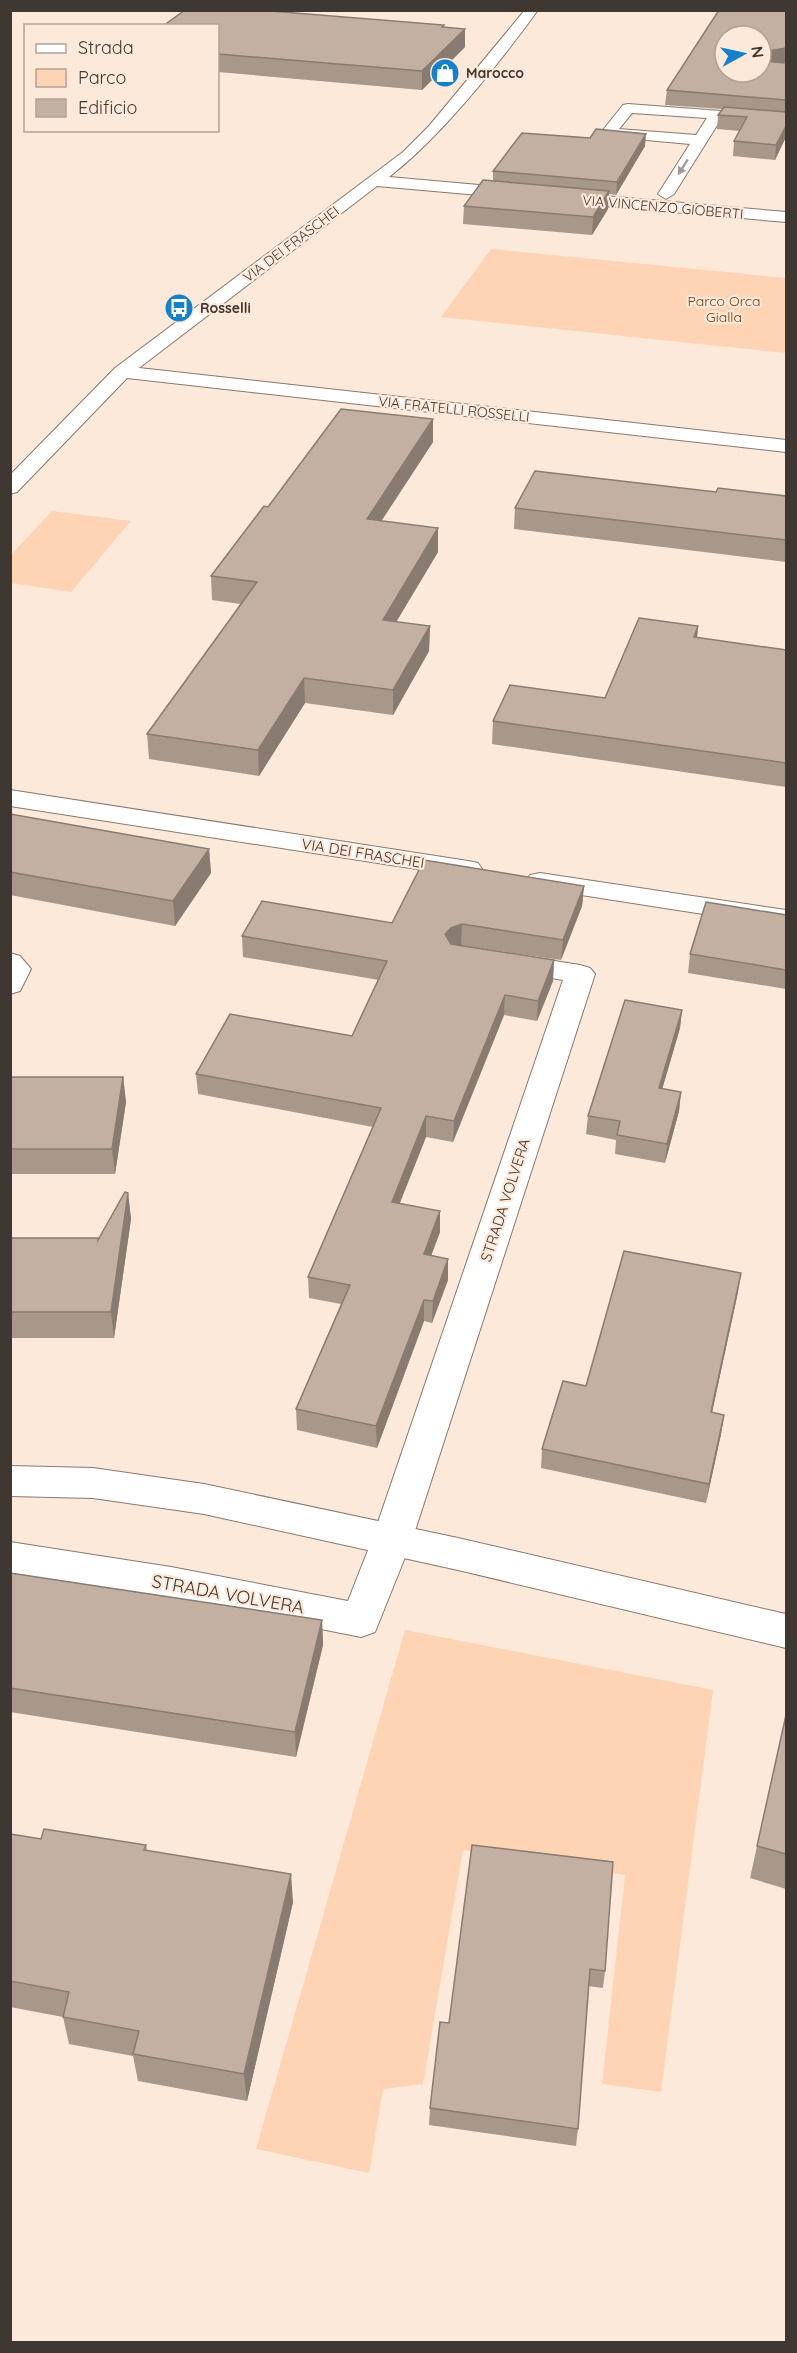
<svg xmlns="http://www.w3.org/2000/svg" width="797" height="2353" font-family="Quicksand,sans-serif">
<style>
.green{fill:#ffd4b5}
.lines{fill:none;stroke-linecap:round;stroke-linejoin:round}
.minor-casing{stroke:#8a786b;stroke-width:2}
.tertiary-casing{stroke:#8a786b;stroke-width:2}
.minor{fill:#fff;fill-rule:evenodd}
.tertiary{fill:#fff;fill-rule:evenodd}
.wall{fill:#a8978b}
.shaded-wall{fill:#887b71}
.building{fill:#c3b0a2;stroke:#887b71;stroke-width:1.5;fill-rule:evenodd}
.oneway{fill:#9f9b98}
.labels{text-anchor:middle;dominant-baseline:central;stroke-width:4.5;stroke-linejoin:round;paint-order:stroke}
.far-poi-label{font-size:14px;font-weight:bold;fill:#3f3731;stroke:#fde9da;text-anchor:start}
.far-street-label{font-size:14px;fill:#3f3731;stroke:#fde9da}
.far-park-label{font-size:14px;fill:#784107;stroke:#fde9da}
.street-label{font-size:15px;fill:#3f3731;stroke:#fde9da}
.near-street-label{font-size:18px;fill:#3f3731;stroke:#fde9da}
</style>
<rect width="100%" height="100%" fill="#fde9da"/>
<g class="green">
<polygon points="491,249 786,278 786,353 441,317"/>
<polygon points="52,511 131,521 71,592 11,583 11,555"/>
<polygon points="405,1630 713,1690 661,2092 602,2084 625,1875 463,1850 423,2084 383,2089 369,2173 256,2149"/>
</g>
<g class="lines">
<g class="minor-casing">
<g id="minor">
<path d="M525,10h13c-41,56 -95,125 -149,167l397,35v10l-409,-36 -238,182 647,72v12l-659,-74 -110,114 -7,2v-19l105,-107 288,-216 26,-26z"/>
<path d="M628,104l158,12v8l-65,-5 -47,75 -8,5 -8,-5 32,-50 -87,-8 -2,-3 2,-3 20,-25zM632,113l75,5 -11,17 -77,-6z"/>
<polygon points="10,790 468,861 478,863 482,869 478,875 468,877 10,806"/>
<polygon points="540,873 786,910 786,927 530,887 526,881 530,875"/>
<polygon points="10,953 20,956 31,969 20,991 10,994"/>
<polygon points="510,954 580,965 590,968 595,974 412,1540 375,1632 361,1637 171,1599 10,1574 10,1542 171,1567 348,1601 372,1540 563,980 500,969 495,963 500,957"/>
</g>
</g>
<g class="tertiary-casing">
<polygon id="tertiary" points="10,1466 93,1468 204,1484 458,1538 786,1614 786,1648 458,1570 204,1514 93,1498 10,1496"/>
</g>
<use href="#minor" class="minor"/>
<use href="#tertiary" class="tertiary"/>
</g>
<g class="wall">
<polygon points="786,10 786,62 781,63 786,63 786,140 785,139 775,160 733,156 734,141 740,131 717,129 718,115 722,109 665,105 667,90"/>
<polygon points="218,26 443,27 465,47 422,90 218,72"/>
<polygon points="645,146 616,195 609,194 608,209 592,235 463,224 464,206 493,181 493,171"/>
<polygon points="433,419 433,442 381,521 438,528 438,552 396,622 430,626 429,651 393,715 305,703 259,776 149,759 147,734 241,604 212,600 211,576 268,507"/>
<polygon points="716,492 786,496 786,562 514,529 515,508"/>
<polygon points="698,626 697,638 786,650 786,787 492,744 493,721 605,698"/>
<polygon points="10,814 209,849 211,873 175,926 10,895"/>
<polygon points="584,886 582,906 561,960 460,945 554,960 553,981 537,1021 504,1015 453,1142 426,1137 399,1204 440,1232 431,1255 448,1259 448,1280 432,1323 424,1321 377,1448 297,1430 296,1409 341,1304 309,1298 308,1277 373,1127 198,1094 196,1074 352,1036 379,980 243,957 242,936 392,923"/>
<polygon points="786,915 786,989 688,973 690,954"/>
<polygon points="682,1010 680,1028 662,1089 681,1092 679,1111 665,1163 615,1154 616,1140 586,1134 588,1116"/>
<polygon points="10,1077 123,1077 126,1102 115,1174 10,1174"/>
<polygon points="128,1193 131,1219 114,1338 10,1338 10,1238 99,1239"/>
<polygon points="738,1292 712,1412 724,1415 721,1434 706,1503 541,1468 542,1449 586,1386"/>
<polygon points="10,1573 322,1620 323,1645 296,1757 10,1712"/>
<polygon points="786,1715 786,1889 750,1878"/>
<polygon points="10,1834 41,1839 146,1845 147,1850 293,1902 247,2101 138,2081 133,2056 69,2044 63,2017 10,2007"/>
<polygon points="472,1845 605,1971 603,1988 588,1986 578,2129 576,2146 429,2125 430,2108 449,2023"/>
</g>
<g class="shaded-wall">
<polygon points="465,29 465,47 422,90 422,71"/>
<polygon points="786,48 786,62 762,66 763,52"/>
<polygon points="786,126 785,139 775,160 776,145"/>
<polygon points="646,134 645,146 616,195 617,182"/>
<polygon points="609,191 608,209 592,235 593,217"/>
<polygon points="433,419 433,442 367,543 367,519"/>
<polygon points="438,528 438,552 383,644 383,620"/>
<polygon points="430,626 429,651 393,715 393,690"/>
<polygon points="698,626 696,648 694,637"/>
<polygon points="304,678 305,703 259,776 258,750"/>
<polygon points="209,849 211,873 175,926 173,901"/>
<polygon points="584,886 582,906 561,960 563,940"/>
<polygon points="462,924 461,945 450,948 445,934 451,928"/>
<polygon points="554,960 553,981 537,1021 538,1001"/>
<polygon points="505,995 504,1015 453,1142 454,1121"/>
<polygon points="682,1010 680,1028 657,1107 659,1088"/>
<polygon points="123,1077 126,1102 115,1174 112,1149"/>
<polygon points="681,1092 679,1111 665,1163 667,1144"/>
<polygon points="426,1116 426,1137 392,1223 392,1202"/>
<polygon points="128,1193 131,1219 114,1338 111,1312"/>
<polygon points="440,1211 440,1232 424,1275 424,1254"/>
<polygon points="448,1259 448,1280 432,1323 433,1301"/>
<polygon points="741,1273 738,1292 708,1431 711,1412"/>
<polygon points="424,1300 424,1321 377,1448 376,1426"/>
<polygon points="724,1415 721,1434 706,1503 709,1484"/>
<polygon points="322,1620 323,1645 296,1757 295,1732"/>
<polygon points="291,1874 293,1902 247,2101 244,2074"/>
</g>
<g class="building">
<polygon points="185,10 258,10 444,25 442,27 465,29 422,71 218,54 218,26 163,26"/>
<path d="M719,10h67v38l-23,4v9l23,2v37l-119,-10zM725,36h36v36h-36z"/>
<polygon points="724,107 786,112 786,126 776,145 734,141 747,117 718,115"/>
<polygon points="596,129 646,134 617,182 493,171 522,133 590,138"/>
<polygon points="483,180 609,191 593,217 464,206"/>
<polygon points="341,409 433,419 367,519 438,528 383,620 430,626 393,690 304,678 258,750 147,734 257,582 211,576 264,506 268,507"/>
<polygon points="535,471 716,492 718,488 786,496 786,540 515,508"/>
<polygon points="639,618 698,626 694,637 786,650 786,763 493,721 510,685 605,698"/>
<polygon points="10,814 209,849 173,901 10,872"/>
<polygon points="424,860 584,886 563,940 462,924 451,928 445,934 451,944 554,960 538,1001 505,995 454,1121 426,1116 392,1202 440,1211 424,1254 448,1259 433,1301 424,1300 376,1426 296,1409 350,1285 308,1277 381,1108 196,1074 230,1014 352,1036 387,961 242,936 262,901 392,923"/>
<polygon points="706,902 786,915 786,970 690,954"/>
<polygon points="625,1000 682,1010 659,1088 681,1092 667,1144 617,1135 620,1121 588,1116"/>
<polygon points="10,1077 123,1077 112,1149 10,1149"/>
<polygon points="125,1192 128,1193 111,1312 10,1312 10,1238 98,1238 98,1240"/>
<polygon points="624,1251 741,1273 711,1412 724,1415 709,1484 542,1449 563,1381 586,1386"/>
<polygon points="10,1573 322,1620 295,1732 10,1688"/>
<polygon points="786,1715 786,1854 757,1846"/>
<polygon points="44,1829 146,1845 144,1850 291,1874 244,2074 133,2054 139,2031 63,2017 69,1992 10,1981 10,1834 41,1839"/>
<polygon points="472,1845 613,1862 605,1971 590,1969 578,2129 430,2108 440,2022 449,2023"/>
</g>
<defs><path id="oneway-solid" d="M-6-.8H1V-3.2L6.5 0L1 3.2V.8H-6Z" transform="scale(1.5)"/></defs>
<use class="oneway" href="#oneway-solid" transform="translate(683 167) rotate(122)"/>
<defs>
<g id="shop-disc" transform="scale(1.5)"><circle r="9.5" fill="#1482cb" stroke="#fde9da"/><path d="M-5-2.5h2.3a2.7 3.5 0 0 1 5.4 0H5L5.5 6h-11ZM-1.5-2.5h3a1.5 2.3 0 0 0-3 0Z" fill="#fff"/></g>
<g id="bus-disc" transform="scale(1.5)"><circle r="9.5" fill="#1482cb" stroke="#fde9da"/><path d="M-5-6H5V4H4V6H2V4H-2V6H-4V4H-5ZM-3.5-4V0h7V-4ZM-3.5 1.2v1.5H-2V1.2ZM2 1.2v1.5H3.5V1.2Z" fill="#fff"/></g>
</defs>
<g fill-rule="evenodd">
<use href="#shop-disc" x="445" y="73"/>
<use href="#bus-disc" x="179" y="308"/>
</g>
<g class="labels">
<g class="far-poi-label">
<text x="466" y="73">Marocco</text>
<text x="200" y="308">Rosselli</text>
</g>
<g class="far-street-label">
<text transform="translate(663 207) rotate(5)">VIA VINCENZO GIOBERTI</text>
<text transform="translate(291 244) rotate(-37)">VIA DEI FRASCHEI</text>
<text transform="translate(454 409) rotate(6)">VIA FRATELLI ROSSELLI</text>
</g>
<g class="far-park-label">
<text x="724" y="301">Parco Orca<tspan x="724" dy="16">Gialla</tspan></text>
</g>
<g class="street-label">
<text transform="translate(363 853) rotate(9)">VIA DEI FRASCHEI</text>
<text transform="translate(505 1200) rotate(-72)">STRADA VOLVERA</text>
</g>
<g class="near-street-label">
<text transform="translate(228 1594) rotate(10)">STRADA VOLVERA</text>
</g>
</g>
<rect width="797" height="2353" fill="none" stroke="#3f3731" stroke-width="24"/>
<rect x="24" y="24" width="195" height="108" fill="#fde9da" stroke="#b1a296" stroke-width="1.5"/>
<rect x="36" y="44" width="30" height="9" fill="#ffffff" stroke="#b1a296" stroke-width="1.5"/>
<text x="78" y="54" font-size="18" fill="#3f3731">Strada</text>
<rect x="36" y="69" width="30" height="18" fill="#ffd4b5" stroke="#b1a296" stroke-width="1.5"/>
<text x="78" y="84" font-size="18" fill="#3f3731">Parco</text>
<rect x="36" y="99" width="30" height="18" fill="#c3b0a2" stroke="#b1a296" stroke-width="1.5"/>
<text x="78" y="114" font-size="18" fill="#3f3731">Edificio</text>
<g transform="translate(743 54) rotate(82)"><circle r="28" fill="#fde9da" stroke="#b1a296" stroke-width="1.5"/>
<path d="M0-4.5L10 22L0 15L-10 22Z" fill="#1482cb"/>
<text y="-9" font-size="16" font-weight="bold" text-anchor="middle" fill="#3f3731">N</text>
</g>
</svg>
